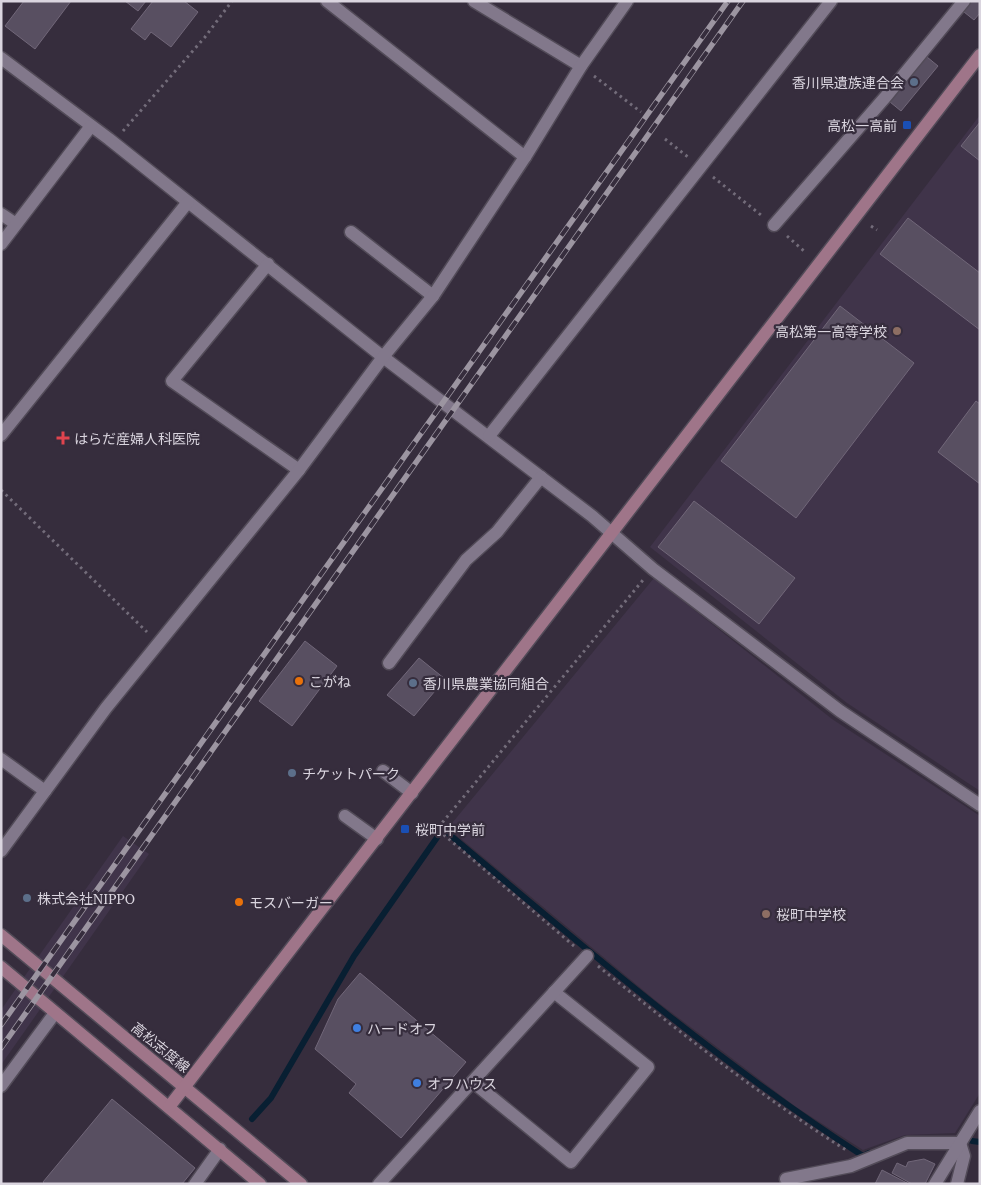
<svg xmlns="http://www.w3.org/2000/svg" width="981" height="1185" font-family="'PT Serif','Noto Sans JP',serif">
<style>
.built{fill:#40344a}
.lines{fill:none;stroke-linecap:round;stroke-linejoin:round}
.stream{stroke:#081f32;stroke-width:6}
.building{fill:#584f61;stroke:#716779}
.lane-casing{stroke:#524b58;stroke-width:15}
.street-casing{stroke:#524b58;stroke-width:15}
.secondary-casing{stroke:#524b58;stroke-width:15}
.path{stroke:#736c7a;stroke-width:3;stroke-dasharray:2.5 4;stroke-linecap:butt}
.lane{stroke:#82788b;stroke-width:12}
.street{stroke:#82788b;stroke-width:12}
.secondary{stroke:#9f7589;stroke-width:12}
.rail-casing{stroke:#9c95a1;stroke-width:5.5}
.rail{stroke:#362d3d;stroke-width:4;stroke-dasharray:11;stroke-linecap:butt}
.service-dot{fill:#5c6f8a;stroke:#362d3d;stroke-width:2}
.transit-dot{fill:#1a4fb4;stroke:#362d3d;stroke-width:2}
.education-dot{fill:#8d6e63;stroke:#362d3d;stroke-width:2}
.health-dot{fill:#e0444e;stroke:#362d3d;stroke-width:2}
.food-dot{fill:#e8710a;stroke:#362d3d;stroke-width:2}
.shop-dot{fill:#3f7fe0;stroke:#362d3d;stroke-width:2}
.labels{text-anchor:middle;dominant-baseline:central;stroke-width:4.5;stroke-linejoin:round;paint-order:stroke}
.poi-label{font-size:14px;fill:#dad5df;stroke:#362d3d;text-anchor:start}
.street-label{font-size:14px;fill:#dad5df;stroke:#362d3d}
</style>
<rect width="100%" height="100%" fill="#362d3d"/>
<g class="built">
<polygon points="980,115 980,791 847,703 650,547"/>
<polygon points="654,578 832,719 980,816 980,1093 955,1133 905,1135 863,1150 796,1107 655,1000 448,828"/>
<polygon points="123,836 149,854 1,1065 1,1010"/>
</g>
<g class="lines">
<g class="stream">
<path d="M252,1119l19,-21 83,-142 89,-127c136,114 270,230 420,327l6,-3"/>
<polyline points="972,1141 980,1142"/>
</g>
</g>
<g class="building">
<polygon points="24,1 71,1 35,49 5,26"/>
<polygon points="125,1 146,1 138,11"/>
<polygon points="153,1 184,1 198,12 171,47 151,32 145,40 131,29"/>
<polygon points="972,1 980,1 980,13 974,20 964,12"/>
<polygon points="927,57 938,66 901,111 890,102"/>
<polygon points="980,122 980,161 961,146"/>
<polygon points="908,218 980,273 980,330 880,254"/>
<polygon points="840,306 914,363 796,518 721,461"/>
<polygon points="976,401 980,404 980,484 938,452"/>
<polygon points="694,501 795,578 759,624 658,547"/>
<polygon points="305,641 337,666 292,726 259,701"/>
<polygon points="419,658 445,679 414,716 387,695"/>
<polygon points="360,973 466,1062 401,1138 349,1093 356,1084 315,1049 338,999"/>
<polygon points="112,1099 195,1168 182,1184 45,1184 43,1182"/>
<polygon points="924,1159 935,1164 925,1184 912,1184 892,1173 897,1163 906,1167 908,1162"/>
<polygon points="882,1170 907,1183 907,1184 875,1184"/>
</g>
<g class="lines">
<g class="lane-casing">
<g id="lane">
<polyline points="383,771 412,793"/>
<polyline points="345,816 377,839"/>
<polyline points="195,1184 220,1149"/>
</g>
</g>
<g class="street-casing">
<g id="street">
<polyline points="327,1 525,157"/>
<polyline points="474,1 581,66"/>
<polyline points="1,58 109,139 383,357 592,516 653,569 840,711 980,805"/>
<polyline points="1,214 16,224"/>
<polyline points="774,225 888,94 964,1"/>
<polyline points="351,232 433,296"/>
<polyline points="1,244 91,126"/>
<polyline points="268,264 172,381 299,470"/>
<polyline points="1,435 188,202"/>
<polyline points="489,436 831,1"/>
<polyline points="389,663 466,560 497,532 541,477"/>
<polyline points="1,759 45,791"/>
<polyline points="1,851 106,708 299,470 383,357 433,296 525,157 581,66 627,1"/>
<polyline points="473,1082 571,1162 648,1067 554,992"/>
<polyline points="1,1086 55,1013"/>
<polyline points="786,1179 851,1166 907,1143 960,1143 964,1156 957,1184"/>
<polyline points="379,1184 587,956"/>
<polyline points="935,1184 980,1111"/>
</g>
</g>
<g class="secondary-casing">
<g id="secondary">
<polyline points="1,935 301,1184"/>
<polyline points="1,967 260,1184"/>
<polyline points="169,1107 980,55"/>
</g>
</g>
<g class="path">
<polyline points="594,76 641,112"/>
<polyline points="123,131 205,37 232,1"/>
<polyline points="665,139 688,157"/>
<polyline points="713,177 761,215"/>
<polyline points="871,226 877,230"/>
<polyline points="787,236 804,251"/>
<polyline points="1,490 147,632"/>
<polyline points="405,829 410,833"/>
<polyline points="574,946 437,829 643,580"/>
<path d="M598,966c80,65 161,129 248,184"/>
</g>
<use href="#lane" class="lane"/>
<use href="#street" class="street"/>
<use href="#secondary" class="secondary"/>
<g class="rail-casing">
<g id="rail">
<polyline points="1,1025 728,1"/>
<polyline points="1,1048 743,1"/>
</g>
</g>
<use href="#rail" class="rail"/>
</g>
<g class="service-dot">
<circle cx="914" cy="82" r="5"/>
<circle cx="413" cy="683" r="5"/>
<circle cx="292" cy="773" r="5"/>
<circle cx="27" cy="898" r="5"/>
</g>
<g class="transit-dot">
<rect x="902" y="120" width="10" height="10" rx="2.5"/>
<rect x="400" y="824" width="10" height="10" rx="2.5"/>
</g>
<g class="education-dot">
<circle cx="897" cy="331" r="5"/>
<circle cx="766" cy="914" r="5"/>
</g>
<path class="health-dot" d="M60.5 430.5h5v5h5v5h-5v5h-5v-5h-5v-5h5z"/>
<g class="food-dot">
<circle cx="299" cy="681" r="5"/>
<circle cx="239" cy="902" r="5"/>
</g>
<g class="shop-dot">
<circle cx="357" cy="1028" r="5"/>
<circle cx="417" cy="1083" r="5"/>
</g>
<g class="labels">
<g class="poi-label">
<text x="904" y="82" text-anchor="end">香川県遺族連合会</text>
<text x="897" y="125" text-anchor="end">高松一高前</text>
<text x="887" y="331" text-anchor="end">高松第一高等学校</text>
<text x="74" y="438">はらだ産婦人科医院</text>
<text x="309" y="681">こがね</text>
<text x="423" y="683">香川県農業協同組合</text>
<text x="302" y="773">チケットパーク</text>
<text x="415" y="829">桜町中学前</text>
<text x="37" y="898">株式会社NIPPO</text>
<text x="249" y="902">モスバーガー</text>
<text x="776" y="914">桜町中学校</text>
<text x="367" y="1028">ハードオフ</text>
<text x="427" y="1083">オフハウス</text>
</g>
<g class="street-label">
<text transform="translate(161 1047) rotate(39)">高松志度線</text>
</g>
</g>
<rect width="981" height="1185" fill="none" stroke="#dad5df" stroke-width="5"/>
</svg>
